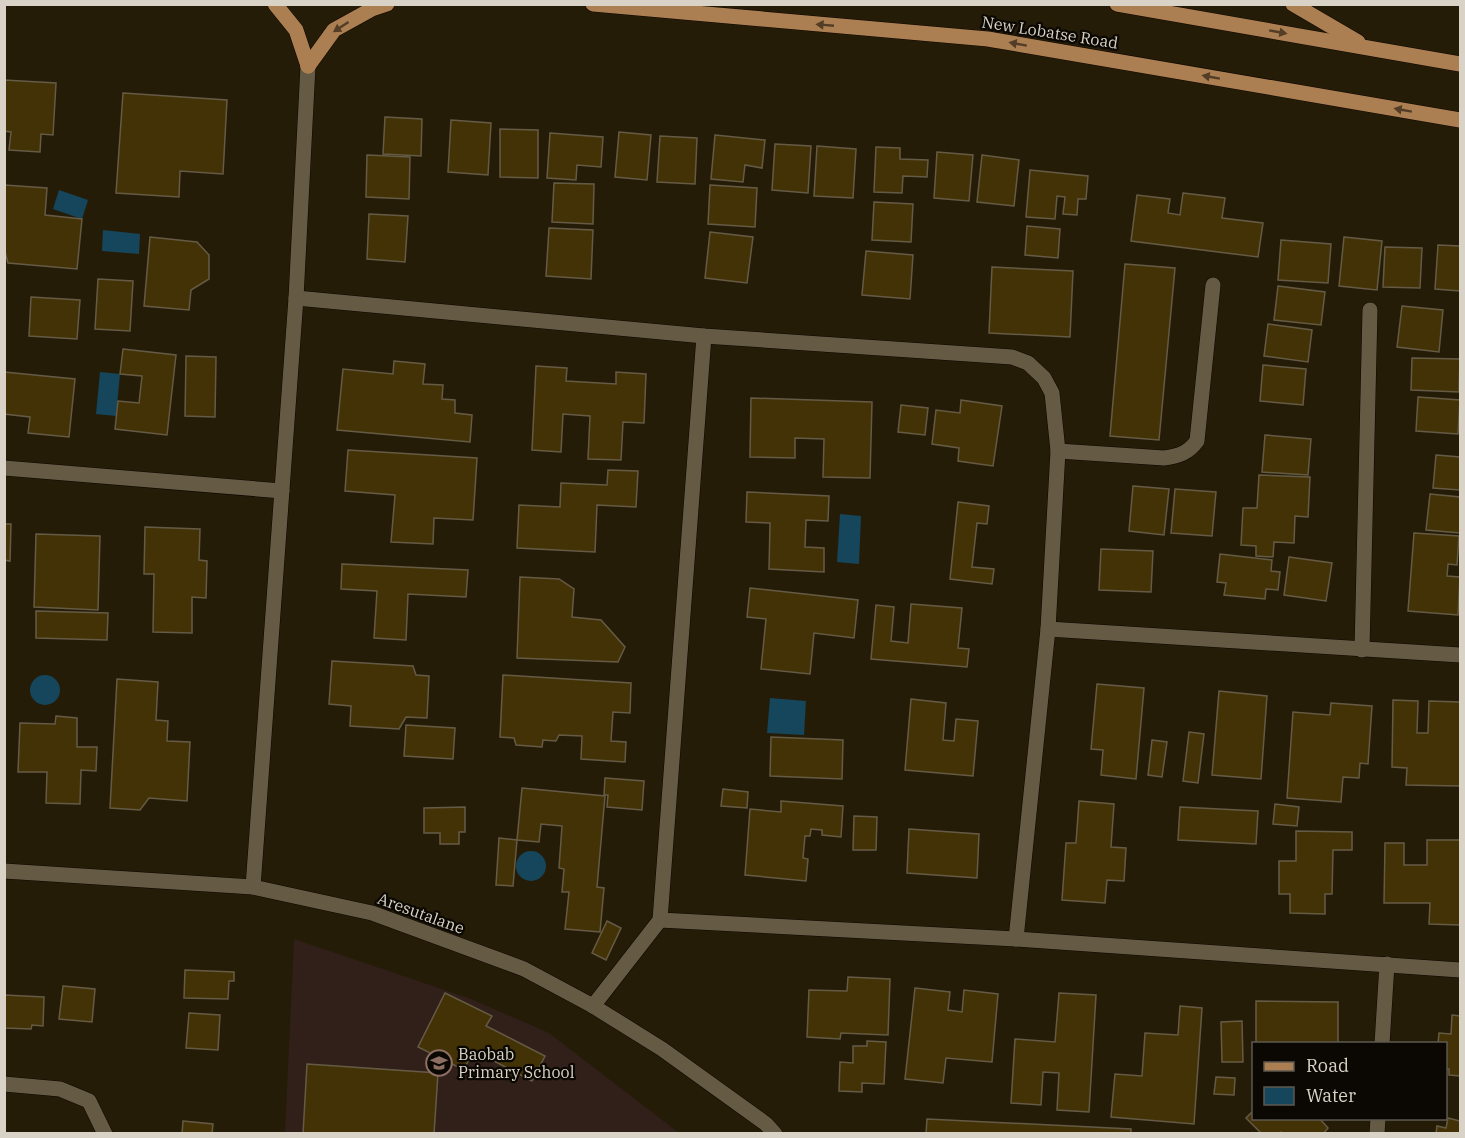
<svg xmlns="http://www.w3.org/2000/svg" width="1465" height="1138" font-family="'IBM Plex Serif',serif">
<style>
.education{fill:#312019}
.water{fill:#15465b}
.building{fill:#433206;stroke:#655b45;stroke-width:1.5}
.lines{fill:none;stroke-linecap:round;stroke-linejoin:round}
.minor-casing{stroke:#0e0600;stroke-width:16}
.primary-casing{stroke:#0e0600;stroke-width:16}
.minor{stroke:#655b45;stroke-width:15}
.primary{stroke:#ab7f51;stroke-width:15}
.oneway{fill:#533d26}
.labels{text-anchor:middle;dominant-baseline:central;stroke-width:4.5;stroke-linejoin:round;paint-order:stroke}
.street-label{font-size:16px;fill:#d8d3c6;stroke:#0b0702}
.poi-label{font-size:16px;fill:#d8d3c6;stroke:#0b0702;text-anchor:start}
</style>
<rect width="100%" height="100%" fill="#251c08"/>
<polygon class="education" points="294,939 471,999 549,1033 679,1133 285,1134"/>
<g class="water">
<polygon points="59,190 88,200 82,219 53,209"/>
<polygon points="103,230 140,234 139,254 102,251"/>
<polygon points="100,372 120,374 116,416 96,414"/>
<polygon points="840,514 861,516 859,564 837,562"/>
<circle cx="45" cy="690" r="15"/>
<polygon points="770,698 806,701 804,735 767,733"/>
<circle cx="531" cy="866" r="15"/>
</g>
<g class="building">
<polygon points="4,80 56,83 53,135 41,134 40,152 9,150 11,132 4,131"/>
<polygon points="123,93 227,100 223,174 180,171 179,197 116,193"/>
<polygon points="385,117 422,119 421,156 383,154"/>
<polygon points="451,120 491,123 488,175 448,172"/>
<polygon points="500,129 538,130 538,178 500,177"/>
<polygon points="619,132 651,135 647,180 615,177"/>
<polygon points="550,133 603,137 601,167 577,165 576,180 547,178"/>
<polygon points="715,135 765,140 762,168 745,165 743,182 711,179"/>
<polygon points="660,136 697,138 695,184 657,182"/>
<polygon points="775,144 811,146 808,193 772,190"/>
<polygon points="817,146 856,149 853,198 814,196"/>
<polygon points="876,147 900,148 900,159 928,160 927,177 903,176 902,193 874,192"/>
<polygon points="937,152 973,155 969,201 934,198"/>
<polygon points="367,155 410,157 409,199 366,197"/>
<polygon points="982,155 1019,160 1014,206 977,202"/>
<polygon points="1030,170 1088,176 1086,199 1078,199 1077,215 1063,214 1065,197 1057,196 1055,219 1026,217"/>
<polygon points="554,183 594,184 593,224 552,222"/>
<polygon points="4,185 47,188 45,215 82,219 77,269 8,263 4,248"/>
<polygon points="710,185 757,188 755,227 708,224"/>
<polygon points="1183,193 1225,198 1222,218 1263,223 1258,257 1131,241 1137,195 1170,199 1168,213 1180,215"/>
<polygon points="874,202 913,204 911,242 872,240"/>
<polygon points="369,214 408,216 405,262 367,259"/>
<polygon points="1027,226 1060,229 1058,258 1025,255"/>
<polygon points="549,228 593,230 591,279 546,276"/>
<polygon points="710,232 753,237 747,283 705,278"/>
<polygon points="150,237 197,242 209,255 209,279 191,290 189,310 144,306"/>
<polygon points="1344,237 1382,241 1377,290 1339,286"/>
<polygon points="1281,240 1331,244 1328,283 1278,280"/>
<polygon points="1438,245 1460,246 1460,291 1435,289"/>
<polygon points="1385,247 1422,248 1420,288 1383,287"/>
<polygon points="866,251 913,255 910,299 862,295"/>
<polygon points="1125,264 1175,268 1159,440 1110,436"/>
<polygon points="992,267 1073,271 1070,337 989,333"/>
<polygon points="98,279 133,281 130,331 95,329"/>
<polygon points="1278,286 1325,292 1321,325 1274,320"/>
<polygon points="31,297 80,300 77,339 29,336"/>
<polygon points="1402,306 1443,310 1439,352 1397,347"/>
<polygon points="1268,324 1312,330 1308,362 1264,356"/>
<polygon points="123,349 176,355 167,435 115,429 118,401 139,403 142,376 120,374"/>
<polygon points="186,356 216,357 215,417 185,416"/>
<polygon points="1412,358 1460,359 1459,392 1411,390"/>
<polygon points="394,361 425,364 423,384 443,385 442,399 455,400 455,413 472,415 470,442 337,430 343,369 393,374"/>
<polygon points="1263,365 1306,369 1303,405 1260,401"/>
<polygon points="536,366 567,368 566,381 616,384 616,372 646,374 644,423 623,422 621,460 588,459 590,416 563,414 561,452 532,450"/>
<polygon points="4,372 75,379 69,437 28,433 30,417 4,414"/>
<polygon points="1418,397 1460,400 1458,434 1416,431"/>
<polygon points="751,398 872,402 870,478 823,477 824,439 795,438 795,458 750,457"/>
<polygon points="961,400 1002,406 993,466 958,461 959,448 932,444 936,410 960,413"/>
<polygon points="901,405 928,408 925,435 898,432"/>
<polygon points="1265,435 1311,439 1308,475 1262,472"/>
<polygon points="348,450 477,458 473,520 434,518 433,544 391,542 395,495 345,491"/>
<polygon points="1436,455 1460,457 1460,490 1433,488"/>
<polygon points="608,470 638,471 636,507 597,505 595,552 517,548 519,505 560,507 561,483 607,485"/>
<polygon points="1259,475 1310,477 1308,517 1295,516 1294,543 1274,542 1273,557 1256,556 1256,546 1241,545 1243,508 1257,508"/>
<polygon points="1133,486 1169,489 1164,535 1129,531"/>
<polygon points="1175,489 1216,492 1212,536 1171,533"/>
<polygon points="747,492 829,496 828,521 806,520 805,547 824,548 824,572 769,569 770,523 746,522"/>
<polygon points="1430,494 1460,497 1460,533 1426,530"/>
<polygon points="958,502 989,506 987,524 977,523 972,567 994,569 992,584 950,579"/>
<polygon points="4,524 11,524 10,561 4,560"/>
<polygon points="145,527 200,529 199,560 207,561 206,598 192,597 192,633 153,632 154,574 144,574"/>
<polygon points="1414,533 1459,536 1457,565 1448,564 1447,576 1460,577 1458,615 1408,611"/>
<polygon points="36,534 100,536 98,610 34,607"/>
<polygon points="1101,549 1153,551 1151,592 1099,590"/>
<polygon points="1220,554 1272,560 1271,571 1280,572 1278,590 1266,589 1265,599 1224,595 1226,583 1217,582"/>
<polygon points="1289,557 1332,563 1326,601 1284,595"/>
<polygon points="342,564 468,570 466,597 408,594 406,640 374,638 377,591 341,589"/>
<polygon points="520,577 559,579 574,589 572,617 601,620 625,647 618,662 517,658"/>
<polygon points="750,588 858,600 854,638 814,633 810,674 761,669 766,619 747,617"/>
<polygon points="911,604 962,608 958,648 969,649 967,667 871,659 876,605 894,607 891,641 908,643"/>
<polygon points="36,611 108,613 107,640 36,638"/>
<polygon points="332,661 413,666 416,675 429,676 427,718 406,717 399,729 350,726 351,706 329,704"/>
<polygon points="503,675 631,683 630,713 613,712 611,741 626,742 625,762 581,759 582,736 559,735 556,741 543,740 542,747 516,745 514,738 500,737"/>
<polygon points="117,679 158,682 156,720 168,721 167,741 190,742 187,801 149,798 140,810 110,808"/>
<polygon points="1097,684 1144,688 1136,779 1101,775 1103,750 1091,749"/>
<polygon points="1219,691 1267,696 1261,779 1212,775"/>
<polygon points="911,699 946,703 943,740 954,741 956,719 978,721 973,776 905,770"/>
<polygon points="1393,700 1418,701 1417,733 1428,733 1429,701 1460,702 1460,786 1406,785 1407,768 1392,767"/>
<polygon points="1331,703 1372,706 1368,764 1360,763 1359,778 1343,777 1341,802 1287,798 1293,712 1330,715"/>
<polygon points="56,716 77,718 77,747 97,747 96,771 81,770 80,804 46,803 47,772 18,772 20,723 55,724"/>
<polygon points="406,725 455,728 453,759 404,756"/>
<polygon points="1189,732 1204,734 1198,783 1183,781"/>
<polygon points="771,737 843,740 842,779 770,776"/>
<polygon points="1152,740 1167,742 1162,777 1148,775"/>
<polygon points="605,778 644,781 642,810 607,807 608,795 604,795"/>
<polygon points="522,788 605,796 597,887 604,888 600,932 565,929 569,892 562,892 564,869 559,868 562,826 541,824 539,842 517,840"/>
<polygon points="723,789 748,792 747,808 721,806"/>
<polygon points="781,801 843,806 841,837 822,835 822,830 811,829 810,836 805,836 803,858 808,859 806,881 745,875 750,809 781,812"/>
<polygon points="1079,801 1114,804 1111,847 1126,848 1124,881 1107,880 1105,903 1062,900 1066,843 1076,843"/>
<polygon points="1275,804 1299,807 1297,826 1273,824"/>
<polygon points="465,807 465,832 459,832 459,844 440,844 440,833 424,833 424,808"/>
<polygon points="1180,807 1258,811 1256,844 1178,840"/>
<polygon points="854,816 877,817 876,850 853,850"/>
<polygon points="909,829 979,834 977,878 907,873"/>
<polygon points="1296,831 1352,832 1352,850 1333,850 1332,894 1325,894 1325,914 1290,913 1290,894 1279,894 1279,861 1296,861"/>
<polygon points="499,838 517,840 513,886 496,885"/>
<polygon points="1427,840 1460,840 1460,925 1429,924 1430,903 1384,903 1385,843 1404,843 1404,865 1427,865"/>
<polygon points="607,921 621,928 606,960 592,953"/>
<polygon points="185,970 234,972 234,981 229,981 228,999 184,998"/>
<polygon points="848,977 890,979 888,1035 841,1033 840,1039 807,1037 809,990 847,991"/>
<polygon points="63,986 95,989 92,1022 59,1019"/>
<polygon points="915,988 950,992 948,1010 962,1012 964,990 998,994 992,1062 946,1058 943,1083 905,1079"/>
<polygon points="445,993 492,1016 486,1026 545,1056 532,1081 473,1050 464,1070 418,1047"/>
<polygon points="1059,993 1096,995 1089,1112 1057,1110 1059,1073 1043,1072 1041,1105 1011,1103 1015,1039 1055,1042"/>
<polygon points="4,995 44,997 43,1026 32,1025 31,1029 4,1028"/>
<polygon points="1256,1001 1338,1002 1338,1044 1256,1044"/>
<polygon points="1180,1006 1202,1008 1194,1124 1111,1117 1115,1074 1142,1076 1145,1033 1178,1035"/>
<polygon points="189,1013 220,1015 218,1050 186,1048"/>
<polygon points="1452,1015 1460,1016 1460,1076 1449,1075 1449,1069 1446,1069 1446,1044 1438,1044 1439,1033 1451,1034"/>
<polygon points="1242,1021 1243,1062 1222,1062 1221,1022"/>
<polygon points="867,1041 886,1042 884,1084 862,1083 862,1092 839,1091 840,1062 853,1063 853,1046 867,1046"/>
<polygon points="307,1064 438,1073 434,1134 303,1134"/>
<polygon points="1216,1077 1235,1078 1234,1095 1214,1094"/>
<polygon points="1254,1110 1254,1118 1319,1118 1328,1128 1323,1134 1283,1134 1281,1132 1279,1134 1262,1134 1246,1118"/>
<polygon points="1448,1118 1460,1121 1460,1134 1436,1134 1437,1126 1446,1128"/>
<polygon points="927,1119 1131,1129 1131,1134 926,1134"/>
<polygon points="183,1121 213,1124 212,1134 182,1134"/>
</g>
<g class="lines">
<g class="minor-casing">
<g id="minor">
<polyline points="296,298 704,336 1012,357 1028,363 1044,378 1052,393 1058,451 1048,629 1016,939"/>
<path d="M1058,451l106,7c15,-2 24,-5 33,-17l16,-156"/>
<polyline points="4,468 282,491"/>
<polyline points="1048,629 1460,655"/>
<polyline points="1362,650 1370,310"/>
<polyline points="4,871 253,887 372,913 524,969 593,1006 662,1049 766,1124 775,1134"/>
<polyline points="253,887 296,298 308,66"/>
<polyline points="660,920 1016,939 1460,970"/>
<polyline points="593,1006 660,920 704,336"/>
<polyline points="1382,1044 1387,964"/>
<polyline points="4,1084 60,1089 89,1101 105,1134"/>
<polyline points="1377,1134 1378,1118"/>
</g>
</g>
<g class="primary-casing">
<g id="primary">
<polyline points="275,4 296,30 308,66"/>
<polyline points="593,4 988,39 1460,120"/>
<polyline points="1117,4 1460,64"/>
<polyline points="1293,4 1358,42"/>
<polyline points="308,66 334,30 372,9 387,4"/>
</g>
</g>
<use href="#minor" class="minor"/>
<use href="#primary" class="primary"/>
</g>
<defs><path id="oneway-solid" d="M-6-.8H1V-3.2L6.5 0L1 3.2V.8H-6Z" transform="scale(1.5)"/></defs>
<g class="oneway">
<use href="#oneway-solid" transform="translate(825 25) rotate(-175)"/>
<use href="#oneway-solid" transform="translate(341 27) rotate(147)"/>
<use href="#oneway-solid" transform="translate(1278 32) rotate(10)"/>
<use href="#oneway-solid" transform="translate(1018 44) rotate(-170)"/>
<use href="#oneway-solid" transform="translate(1211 77) rotate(-170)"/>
<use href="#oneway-solid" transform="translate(1403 110) rotate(-170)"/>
</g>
<defs>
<g id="school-ring" transform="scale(1.35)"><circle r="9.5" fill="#0b0702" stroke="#8d6e63" stroke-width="1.5"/><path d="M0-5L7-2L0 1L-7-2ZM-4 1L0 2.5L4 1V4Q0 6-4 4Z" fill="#8d6e63"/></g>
</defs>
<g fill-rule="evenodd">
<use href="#school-ring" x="439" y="1063"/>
</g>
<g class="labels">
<g class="street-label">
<text transform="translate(1050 32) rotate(9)">New Lobatse Road</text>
<text transform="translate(421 913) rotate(20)">Aresutalane</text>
</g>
<g class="poi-label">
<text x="458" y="1054">Baobab<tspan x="458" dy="18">Primary School</tspan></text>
</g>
</g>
<rect width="1465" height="1138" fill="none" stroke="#d8d3c6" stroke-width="12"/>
<rect x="1252" y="1042" width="195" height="78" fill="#0b0702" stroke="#5d5950" stroke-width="1.5"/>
<rect x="1264" y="1062" width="30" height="9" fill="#ab7f51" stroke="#5d5950" stroke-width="1.5"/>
<text x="1306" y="1072" font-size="18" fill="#d8d3c6">Road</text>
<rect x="1264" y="1087" width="30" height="18" fill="#15465b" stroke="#5d5950" stroke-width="1.5"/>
<text x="1306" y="1102" font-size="18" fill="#d8d3c6">Water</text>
</svg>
